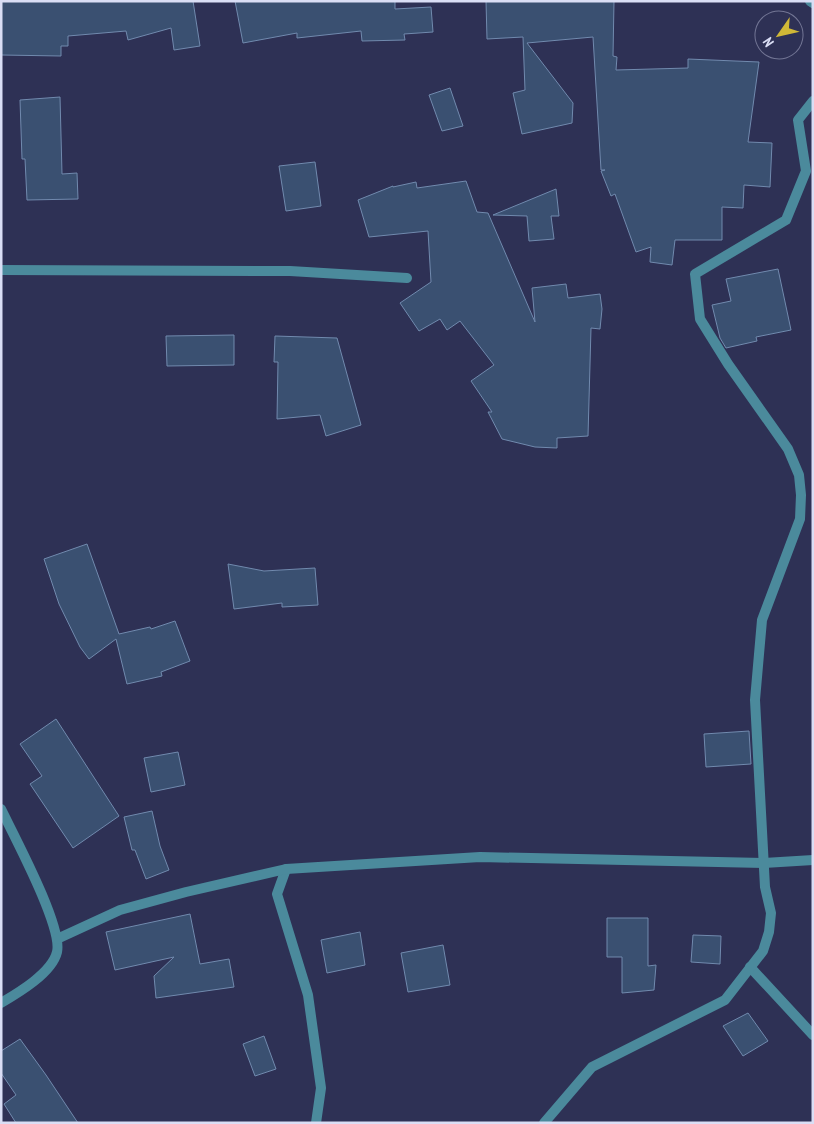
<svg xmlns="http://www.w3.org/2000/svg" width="814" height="1124" font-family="'PT Sans Narrow',sans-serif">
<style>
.building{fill:#3a5071;stroke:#718aae}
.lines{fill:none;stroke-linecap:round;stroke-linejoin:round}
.street{stroke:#4b8a9c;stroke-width:10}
</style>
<rect width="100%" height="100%" fill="#2e3155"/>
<g class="building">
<polygon points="1,1 193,1 200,46 174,50 171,28 128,40 126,31 68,36 68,46 61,46 61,56 1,55"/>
<polygon points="235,1 395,1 395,9 431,7 433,32 404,34 405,40 362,41 361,31 297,38 297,33 243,43"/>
<polygon points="486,1 614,1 613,56 617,57 616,70 688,68 688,59 759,62 748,142 772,143 770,187 744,185 743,208 722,207 722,240 675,240 672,265 650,262 651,247 636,252 615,194 611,196 601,171 605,170 601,170 593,37 527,43 573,103 572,123 522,134 513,93 525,90 523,37 487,39"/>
<polygon points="450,88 463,126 442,131 429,95"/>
<polygon points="60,97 62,174 77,173 78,199 27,200 25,159 22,159 20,100"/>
<polygon points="315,162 321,206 286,211 279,166"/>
<polygon points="466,181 477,212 488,213 535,322 532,288 566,284 568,298 600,294 602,309 600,329 591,328 588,436 557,438 557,448 535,447 502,439 488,412 492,412 471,381 494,365 460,321 447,330 440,319 419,331 400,303 431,282 428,231 369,237 358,200 393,186 393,187 416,182 417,188"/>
<polygon points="556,189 559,216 551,216 554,239 529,241 527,216 493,215"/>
<polygon points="778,269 791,330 756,337 757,341 726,348 720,338 712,305 731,301 726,279"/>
<polygon points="234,335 234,365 167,366 166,336"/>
<polygon points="275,336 337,338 361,425 326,436 320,415 277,419 278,362 274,362"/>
<polygon points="87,544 119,634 150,627 151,629 175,621 190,661 161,672 162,676 127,684 116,639 89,659 80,647 59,604 44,559"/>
<polygon points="228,564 264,571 315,568 318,605 282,607 282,603 234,609"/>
<polygon points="56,719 119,816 73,848 30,784 42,776 20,744"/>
<polygon points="749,731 751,764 706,767 704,734"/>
<polygon points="178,752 185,785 151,792 144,758"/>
<polygon points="152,811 160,846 169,870 146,879 135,850 132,850 124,817"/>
<polygon points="190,914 200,964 229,959 234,987 156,998 154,976 174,957 115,970 106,932"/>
<polygon points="607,918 648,918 648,966 656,965 654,990 622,993 622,957 607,957"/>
<polygon points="360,932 365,965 327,973 321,940"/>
<polygon points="693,935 721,936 720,964 691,962"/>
<polygon points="443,945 450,985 408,992 401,953"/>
<polygon points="748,1013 768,1041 743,1056 723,1026"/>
<polygon points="264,1036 276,1069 255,1076 243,1044"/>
<polygon points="20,1039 46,1075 78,1123 16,1123 4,1104 16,1095 1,1073 1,1051"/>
</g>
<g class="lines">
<g class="street">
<polyline points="810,1 813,3"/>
<polyline points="1,270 290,271 407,278"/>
<path d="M1,809c13,27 62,118 56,143 -5,21 -39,41 -56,51"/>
<polyline points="286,869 277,894 308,995 321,1088 316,1123"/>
<polyline points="57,939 120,910 186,892 286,869 480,857 764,863 813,860"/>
<polyline points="750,967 813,1035"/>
<polyline points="544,1123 592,1067 725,1000 763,951 769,932 771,913 765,887 755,700 762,620 800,519 801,495 799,475 788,449 728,364 700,319 695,274 786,220 806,171 798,120 813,101"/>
</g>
</g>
<rect width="814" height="1124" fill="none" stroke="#dadef5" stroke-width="5"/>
<g transform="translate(779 35) rotate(236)"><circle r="24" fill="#2e3155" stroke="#737695"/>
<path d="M0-4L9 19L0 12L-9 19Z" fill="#d0b837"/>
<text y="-8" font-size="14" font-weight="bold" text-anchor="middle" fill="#dadef5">N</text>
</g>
</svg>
